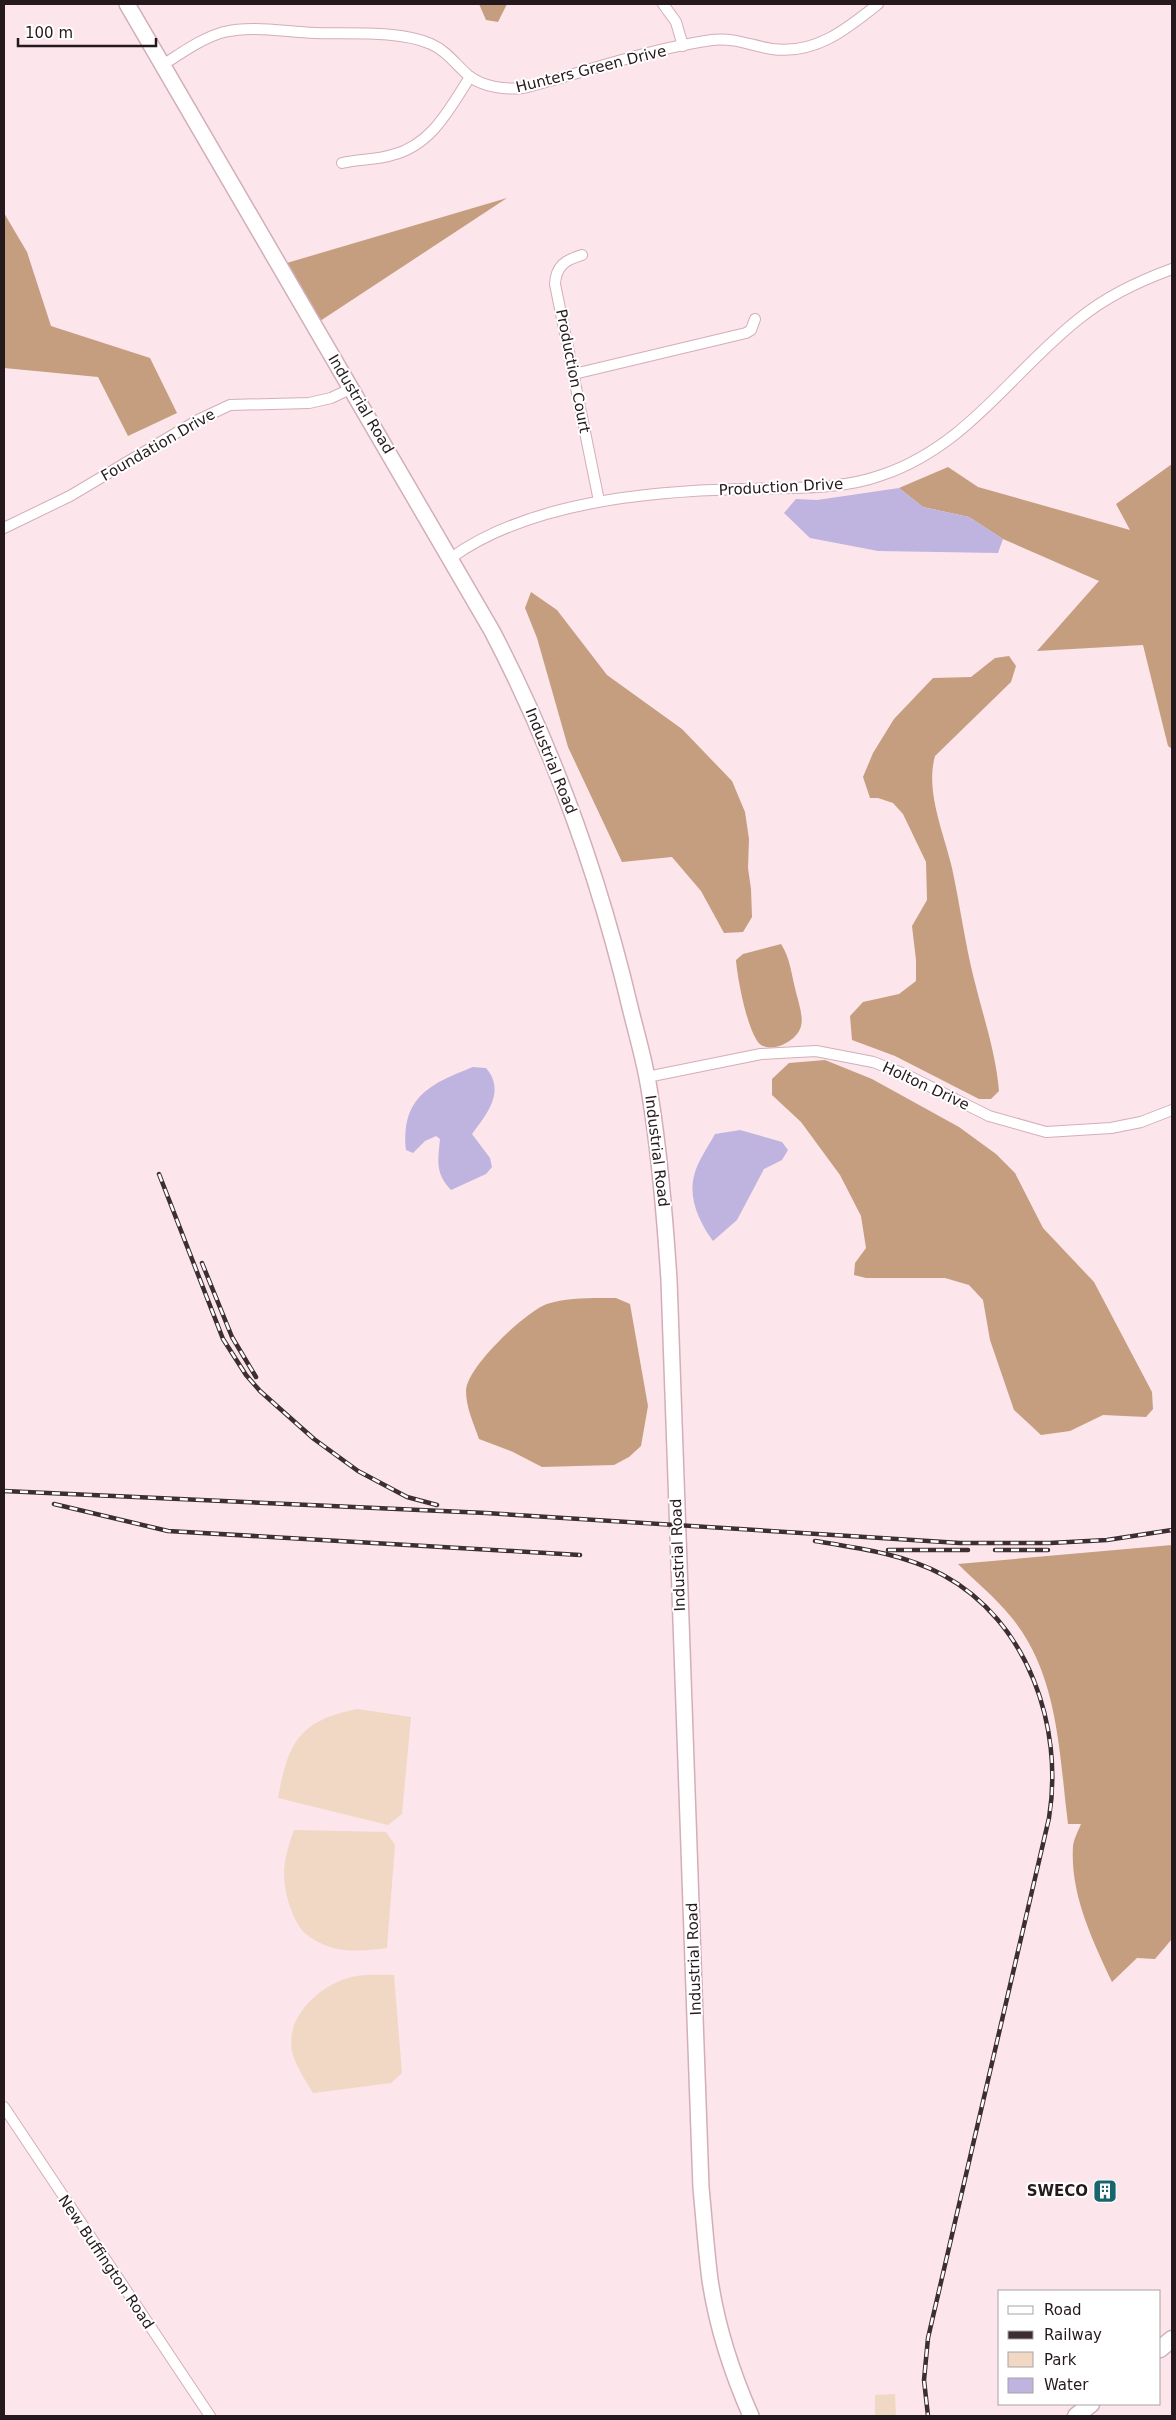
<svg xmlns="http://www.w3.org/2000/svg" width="1176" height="2420" font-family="'DejaVu Sans',sans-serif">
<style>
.green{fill:#f1d8c5}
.forest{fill:#c59e80}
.water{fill:#bfb4df}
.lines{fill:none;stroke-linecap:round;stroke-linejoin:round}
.street-casing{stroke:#d3aeb9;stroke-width:12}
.secondary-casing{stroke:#d3aeb9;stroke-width:18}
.primary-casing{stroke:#d3aeb9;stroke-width:19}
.street{stroke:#fff;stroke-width:10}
.secondary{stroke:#fff;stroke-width:15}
.primary{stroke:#fff;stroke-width:16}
.rail-casing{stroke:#3c2e33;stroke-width:4.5}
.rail{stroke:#fff;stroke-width:2.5;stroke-dasharray:8;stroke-linecap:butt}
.labels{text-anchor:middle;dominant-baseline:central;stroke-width:4;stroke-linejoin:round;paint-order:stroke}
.street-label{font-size:15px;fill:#26191d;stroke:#fff}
.poi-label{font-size:15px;font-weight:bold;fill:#26191d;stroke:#fff;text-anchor:end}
</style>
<rect width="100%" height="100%" fill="#fce5eb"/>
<g class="green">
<path d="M357,1709l54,8 -9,97 -14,11 -110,-27c10,-56 21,-77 79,-89z"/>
<path d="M294,1830l92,2 9,13 -8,103c-16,2 -33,4 -49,1 -12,-2 -30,-11 -37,-20 -10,-14 -17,-38 -17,-55 0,-15 5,-30 10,-44z"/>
<path d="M394,1975l8,98 -11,10 -78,10c-7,-12 -16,-25 -20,-38 -11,-36 27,-71 59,-78 13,-3 28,-2 42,-2z"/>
<polygon points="895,2394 896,2415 875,2415 875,2395"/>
</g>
<g class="forest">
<polygon points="479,4 507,4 498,22 486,20"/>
<polygon points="507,198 314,325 280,265"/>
<polygon points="4,213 27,252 51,326 150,358 177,413 128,436 98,377 4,368"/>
<polygon points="1172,464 1172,749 1168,746 1143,645 1037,651 1099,581 1003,539 969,517 923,507 899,488 948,467 978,487 1130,530 1116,504"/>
<polygon points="531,592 557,610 607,675 682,729 732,781 745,812 749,839 748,868 751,889 752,917 743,932 724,933 701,891 672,857 622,862 568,747 537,638 525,608"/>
<path d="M1009,656l7,10 -5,16 -76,74c-10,36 9,77 17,112 8,37 13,75 22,111 9,37 22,74 25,112l-8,8h-12l-84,-43 -43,-16 -2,-24 13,-14 36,-8 17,-13v-21l-4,-34 15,-26 -1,-38 -23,-48 -10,-11 -15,-5h-8l-7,-21 10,-24 21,-34 39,-41 38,-1 24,-19z"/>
<path d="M781,944c9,14 10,28 14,44 2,10 9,28 6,38 -3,14 -27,27 -40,19 -13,-9 -24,-69 -25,-85l7,-6z"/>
<polygon points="825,1060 872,1079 959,1127 996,1154 1015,1173 1043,1228 1094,1282 1152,1392 1153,1409 1146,1417 1103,1415 1070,1431 1041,1435 1014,1410 990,1340 983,1300 969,1285 945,1278 866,1278 854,1275 855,1263 866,1248 861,1216 840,1175 801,1122 772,1095 772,1079 789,1063"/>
<path d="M616,1298l14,6 18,102 -7,40 -12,11 -15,8 -72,2 -29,-15 -34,-13c-5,-15 -13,-31 -13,-48 0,-23 59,-79 81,-87 21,-7 47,-6 69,-6z"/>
<path d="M1172,1545v394l-17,20 -18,-1 -25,24c-20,-43 -42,-88 -39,-136 1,-7 5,-15 8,-22h-13c-9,-70 -9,-148 -56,-206 -16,-20 -36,-36 -54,-54z"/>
</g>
<g class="water">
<polygon points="899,488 923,507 969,517 1003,539 998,553 878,551 810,538 784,513 796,499 817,500"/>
<path d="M473,1067l13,1c20,23 1,46 -14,66l18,24 2,9 -6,7 -35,16c-16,-17 -13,-29 -11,-51l-4,-3 -11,5 -12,12 -7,-3c-5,-53 24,-66 67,-83z"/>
<path d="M740,1130l42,12 6,8 -6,10 -18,9 -27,51 -24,21c-13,-18 -25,-42 -19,-65 3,-14 14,-29 21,-42z"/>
</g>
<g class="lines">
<g class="street-casing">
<g id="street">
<polyline points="663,4 676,22 683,46"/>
<path d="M164,64c19,-12 38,-26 60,-32 29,-7 61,0 91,1 34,1 85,-3 116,11 16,7 25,21 38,32 14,11 37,14 54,12 63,-16 125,-39 189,-48 22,-3 40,6 60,9 43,6 75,-20 106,-45"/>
<path d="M342,163c17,-4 34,-3 50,-8 40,-10 58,-47 78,-78"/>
<path d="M582,255c-17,5 -26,11 -27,29l44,217"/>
<polyline points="574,374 746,333 751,330 755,319"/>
<polyline points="4,528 70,496 198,420 230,405 309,403 331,398 350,389"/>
<path d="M451,558c77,-56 199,-67 291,-69 47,-2 96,2 140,-14 86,-29 130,-104 198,-157 27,-22 59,-37 92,-49"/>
<polyline points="647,1077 761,1054 816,1051 873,1062 905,1074 989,1116 1046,1132 1111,1128 1141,1122 1172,1110"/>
<polyline points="4,2107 210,2416"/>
</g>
</g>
<g class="secondary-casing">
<path id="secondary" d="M127,4l365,627c62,119 107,245 138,376 7,29 16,58 20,88 10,61 15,123 19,185l32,908c3,30 5,61 9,92 7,47 22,93 41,136"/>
</g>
<g class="primary-casing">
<g id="primary">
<polyline points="1160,2349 1172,2339"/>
<polyline points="1076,2416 1091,2404"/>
</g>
</g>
<use href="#street" class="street"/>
<use href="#secondary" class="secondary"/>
<use href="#primary" class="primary"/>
<g class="rail-casing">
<g id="rail">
<polyline points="159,1174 223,1339 246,1375 260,1391 314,1439 358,1471 407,1497 437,1505"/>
<polyline points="202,1263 232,1337 256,1377"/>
<polyline points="4,1491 486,1513 960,1543 1050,1543 1107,1540 1172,1530"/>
<polyline points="54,1504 168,1531 580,1555"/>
<path d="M815,1541c44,7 89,13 128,34 85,46 121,152 106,243l-121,520 -4,42 4,36"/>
<polyline points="888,1550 968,1550"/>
<polyline points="995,1550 1048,1550"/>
</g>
</g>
<use href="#rail" class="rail"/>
</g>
<defs>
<g id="building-square" transform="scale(1.25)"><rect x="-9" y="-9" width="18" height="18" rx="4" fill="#18656d" stroke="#fff"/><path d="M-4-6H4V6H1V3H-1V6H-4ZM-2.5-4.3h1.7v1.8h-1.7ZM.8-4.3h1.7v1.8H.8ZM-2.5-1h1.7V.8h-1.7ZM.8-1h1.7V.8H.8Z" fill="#fff"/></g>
</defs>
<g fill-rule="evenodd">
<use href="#building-square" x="1105" y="2191"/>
</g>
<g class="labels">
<g class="street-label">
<text transform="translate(591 69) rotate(-14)">Hunters Green Drive</text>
<text transform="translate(573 371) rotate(79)">Production Court</text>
<text transform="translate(361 404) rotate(59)">Industrial Road</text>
<text transform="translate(158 445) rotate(-30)">Foundation Drive</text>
<text transform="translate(781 487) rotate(-3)">Production Drive</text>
<text transform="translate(551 761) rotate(68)">Industrial Road</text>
<text transform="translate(926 1086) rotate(25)">Holton Drive</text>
<text transform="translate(657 1151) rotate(83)">Industrial Road</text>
<text transform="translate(678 1555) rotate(-92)">Industrial Road</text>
<text transform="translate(694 1959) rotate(-92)">Industrial Road</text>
<text transform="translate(106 2262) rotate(56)">New Buffington Road</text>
</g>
<g class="poi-label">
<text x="1088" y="2191">SWECO</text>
</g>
</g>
<rect width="1176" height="2420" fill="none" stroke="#26191d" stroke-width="10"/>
<rect x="998" y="2290" width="162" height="115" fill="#ffffff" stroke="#a8a3a5"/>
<rect x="1008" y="2306" width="25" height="8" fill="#ffffff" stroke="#a8a3a5"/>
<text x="1044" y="2315" font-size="15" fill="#26191d">Road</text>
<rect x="1008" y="2331" width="25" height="8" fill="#3c2e33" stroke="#a8a3a5"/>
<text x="1044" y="2340" font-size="15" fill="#26191d">Railway</text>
<rect x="1008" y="2352" width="25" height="15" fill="#f1d8c5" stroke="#a8a3a5"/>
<text x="1044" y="2365" font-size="15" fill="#26191d">Park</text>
<rect x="1008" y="2378" width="25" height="15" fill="#bfb4df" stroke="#a8a3a5"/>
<text x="1044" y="2390" font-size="15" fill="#26191d">Water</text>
<path d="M18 38v8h138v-8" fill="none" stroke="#26191d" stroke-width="2.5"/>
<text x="25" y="38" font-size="15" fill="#26191d" stroke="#ffffff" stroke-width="4" paint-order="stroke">100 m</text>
</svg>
